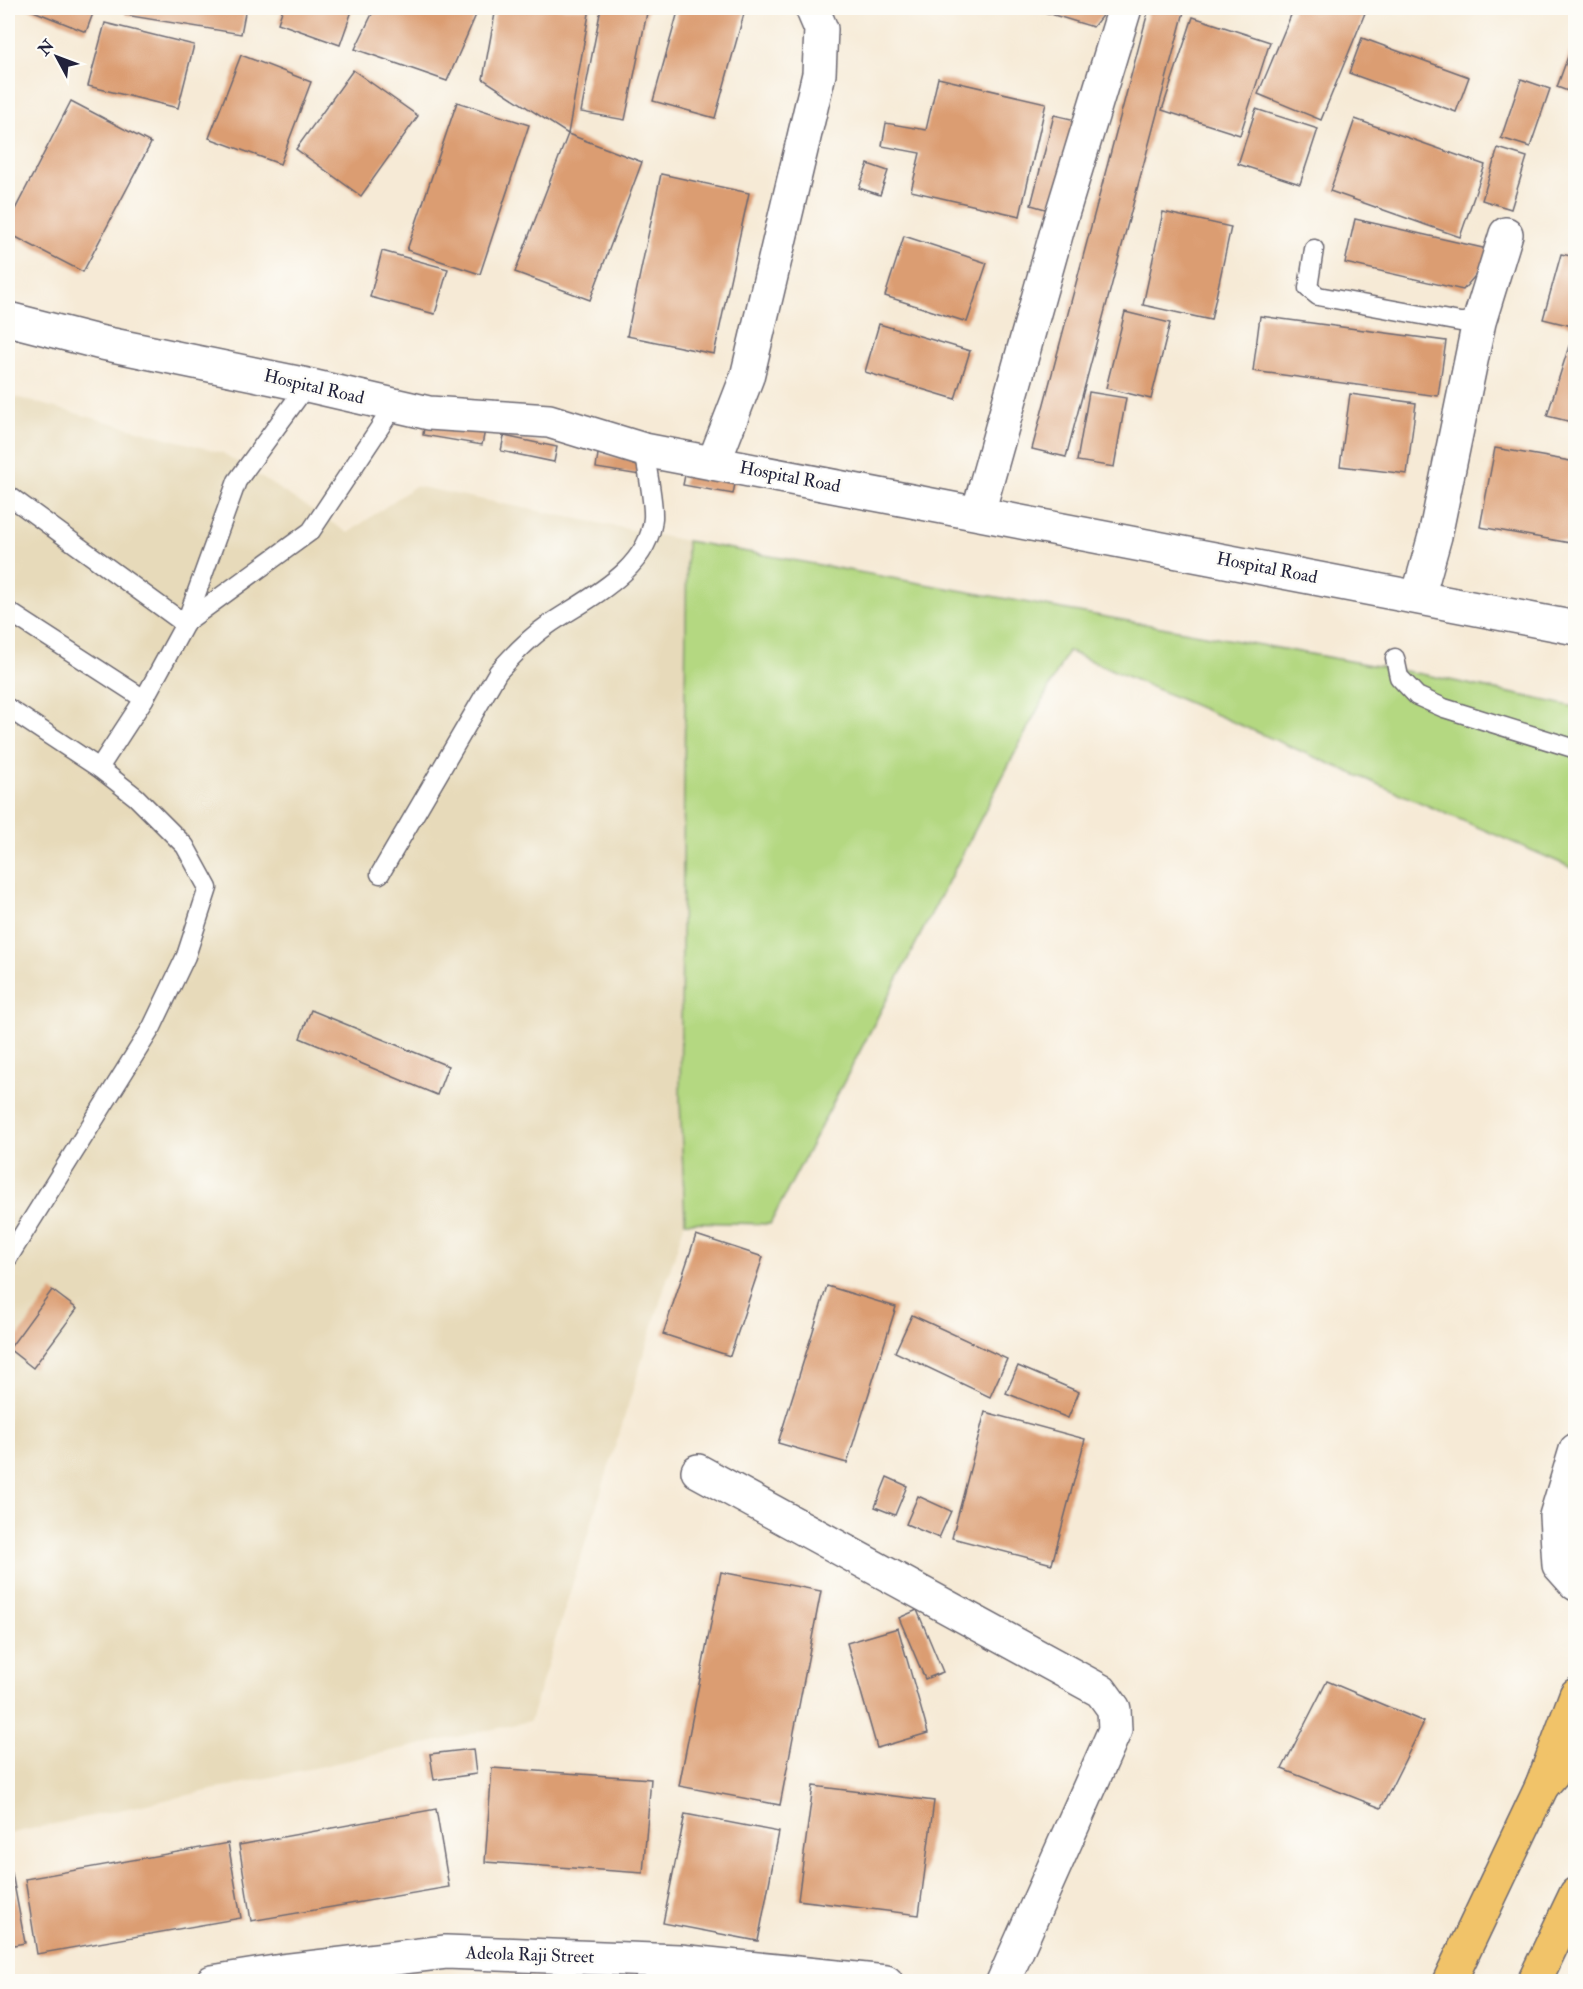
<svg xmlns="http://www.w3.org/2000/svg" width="1583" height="1989" font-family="'IM FELL Double Pica',serif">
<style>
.built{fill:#e7daba}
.green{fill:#b4d881;stroke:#6b7d5e;stroke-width:1.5}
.building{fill:#db9d72}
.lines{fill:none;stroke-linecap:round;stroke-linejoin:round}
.service-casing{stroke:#6c6871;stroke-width:21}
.minor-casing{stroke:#6c6871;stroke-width:36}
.primary-casing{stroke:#6c6871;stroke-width:36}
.motorway-casing{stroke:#6c6871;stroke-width:36}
.service{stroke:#fff;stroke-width:18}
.minor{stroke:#fff;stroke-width:33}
.primary{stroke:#f1c369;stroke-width:33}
.motorway{stroke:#f1c369;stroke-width:33}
.labels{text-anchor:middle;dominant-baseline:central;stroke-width:5;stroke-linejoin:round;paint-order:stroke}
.street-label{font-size:18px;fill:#22223b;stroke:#fdfcf7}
</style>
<rect width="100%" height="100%" fill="#fdfcf7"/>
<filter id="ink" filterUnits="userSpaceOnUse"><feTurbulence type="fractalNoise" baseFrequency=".0167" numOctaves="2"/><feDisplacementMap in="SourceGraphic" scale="12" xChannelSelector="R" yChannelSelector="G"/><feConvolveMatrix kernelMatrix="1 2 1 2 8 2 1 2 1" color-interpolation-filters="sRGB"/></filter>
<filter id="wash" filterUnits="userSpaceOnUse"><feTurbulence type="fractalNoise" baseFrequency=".008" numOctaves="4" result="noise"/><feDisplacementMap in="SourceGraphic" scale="24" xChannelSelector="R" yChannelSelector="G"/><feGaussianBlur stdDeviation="1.35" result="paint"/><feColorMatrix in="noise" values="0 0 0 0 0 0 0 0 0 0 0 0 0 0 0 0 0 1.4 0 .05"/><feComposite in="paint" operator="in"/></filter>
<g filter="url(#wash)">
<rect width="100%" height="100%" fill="#f6ead6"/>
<polygon class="built" points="8,395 223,453 348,533 415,486 687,541 680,1099 685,1222 530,1721 8,1834"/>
<polygon class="green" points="687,541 1426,675 1575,707 1575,869 1068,651 770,1224 685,1222 680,1099"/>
<g id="blocks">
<g class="building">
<polygon points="26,8 95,8 86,32"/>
<polygon points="127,8 246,8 241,34 125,15"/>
<polygon points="283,8 353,8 340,45 278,23"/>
<polygon points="375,8 479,8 447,81 355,49"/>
<polygon points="496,8 590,8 568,134 483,79"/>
<polygon points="601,8 648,8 625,120 581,112"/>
<polygon points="679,8 736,8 745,10 715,118 653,101"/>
<polygon points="1031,8 1108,8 1093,27"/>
<polygon points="1149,8 1185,8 1066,457 1032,449"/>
<polygon points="1294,8 1350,8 1365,13 1321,120 1258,94"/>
<polygon points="1193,17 1270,42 1240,135 1162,110"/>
<polygon points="105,23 194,45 178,108 88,86"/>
<polygon points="1575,37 1576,37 1576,94 1557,87"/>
<polygon points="1362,38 1469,77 1456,112 1349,73"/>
<polygon points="241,55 311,82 280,164 209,138"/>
<polygon points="353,70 418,116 361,196 296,149"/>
<polygon points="938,78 1046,103 1020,216 911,191 920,153 882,146 886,123 926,130"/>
<polygon points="1521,79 1550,89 1530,147 1501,138"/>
<polygon points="71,101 151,143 83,272 8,233 8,223"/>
<polygon points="457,102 529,125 480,274 407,250"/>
<polygon points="1256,109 1318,129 1300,184 1238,164"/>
<polygon points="1054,115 1080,121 1056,212 1031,205"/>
<polygon points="1355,119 1485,165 1460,237 1330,191"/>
<polygon points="568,134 642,162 590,300 515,272"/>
<polygon points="1498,148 1527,157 1511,209 1482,200"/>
<polygon points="868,164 888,171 880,195 859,188"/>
<polygon points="661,174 749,193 714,354 627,336"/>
<polygon points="1163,212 1231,227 1211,320 1143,305"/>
<polygon points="1355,219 1496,251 1463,290 1345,263"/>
<polygon points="904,236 987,263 967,322 885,296"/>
<polygon points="382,251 448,269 435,314 370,297"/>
<polygon points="1561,254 1576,257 1576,327 1543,319"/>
<polygon points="1125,312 1170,323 1151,399 1106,388"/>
<polygon points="1260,316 1446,341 1438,396 1253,371"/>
<polygon points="879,324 970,351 955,399 865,372"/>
<polygon points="1569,346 1576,348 1576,423 1547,416"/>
<polygon points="1089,392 1126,398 1114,467 1077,461"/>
<polygon points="1350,394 1416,403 1407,474 1340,466"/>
<polygon points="425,419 485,430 482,445 423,435"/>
<polygon points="504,436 557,447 554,462 501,451"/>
<polygon points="1495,448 1576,462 1576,544 1480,527"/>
<polygon points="598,454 643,461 640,475 596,468"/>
<polygon points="687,465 737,474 733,494 683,485"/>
<polygon points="311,1010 448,1066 437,1095 300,1038"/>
<polygon points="696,1235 763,1257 730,1356 663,1334"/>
<polygon points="827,1286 896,1307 847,1463 778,1443"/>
<polygon points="52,1290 77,1309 33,1368 9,1349"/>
<polygon points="912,1315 1007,1359 990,1397 895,1352"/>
<polygon points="1018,1366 1079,1392 1068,1418 1006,1393"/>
<polygon points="985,1412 1085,1439 1052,1564 952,1538"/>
<polygon points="887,1477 907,1486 895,1515 875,1507"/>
<polygon points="918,1496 951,1511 939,1538 906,1524"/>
<polygon points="721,1572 821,1591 780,1805 679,1786"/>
<polygon points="917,1610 943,1672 925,1679 899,1618"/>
<polygon points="898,1628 928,1733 877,1748 847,1643"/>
<polygon points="1327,1681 1424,1722 1381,1808 1282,1769"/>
<polygon points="473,1749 476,1774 434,1780 430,1754"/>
<polygon points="492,1768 651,1779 643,1873 485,1862"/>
<polygon points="813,1786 934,1801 919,1915 798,1900"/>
<polygon points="436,1809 449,1887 251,1921 239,1845"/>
<polygon points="685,1814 779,1832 758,1941 663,1923"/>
<polygon points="228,1843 241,1918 37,1954 25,1879"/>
<polygon points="12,1873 25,1943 8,1946 8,1874"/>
</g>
</g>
</g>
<g filter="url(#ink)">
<use href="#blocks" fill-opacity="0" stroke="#6c6871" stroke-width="1.5"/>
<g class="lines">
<g class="service-casing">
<g id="service">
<polyline points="1314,249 1308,288 1318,296 1460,322 1479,322"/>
<polyline points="8,495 185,624"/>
<polyline points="8,611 144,699"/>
<polyline points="186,622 311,531 394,406"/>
<polyline points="1395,658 1399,677 1417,696 1444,708 1576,749"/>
<polyline points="8,708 99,768 136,797 185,846 208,888 186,956 152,1027 8,1258"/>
<polyline points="99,768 144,699 186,622 237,481 307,385"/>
<path d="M380,874l118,-202c15,-17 31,-34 50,-47 38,-26 101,-54 105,-107 1,-17 -6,-49 -9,-68"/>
</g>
</g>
<g class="minor-casing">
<g id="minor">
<polyline points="8,319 98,342 307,385 429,413 549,421 644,450 1576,628"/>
<polyline points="714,462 747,377 819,74 821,29 812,8"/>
<polyline points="978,513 1059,224 1125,8"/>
<polyline points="1418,597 1435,536 1479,322 1506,234"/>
<polyline points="1576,1450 1556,1516 1559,1565 1576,1584"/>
<polyline points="698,1471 1101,1691 1114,1709 1115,1730 1003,1982"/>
<polyline points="212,1982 282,1971 446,1952 679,1961 886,1982"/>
</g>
</g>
<g class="primary-casing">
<polyline id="primary" points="1449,1982 1542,1786 1576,1695"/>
</g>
<g class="motorway-casing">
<g id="motorway">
<polyline points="1542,1786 1576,1747"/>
<polyline points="1534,1982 1576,1894"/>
</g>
</g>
<use href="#service" class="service"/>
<use href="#minor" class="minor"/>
<use href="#primary" class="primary"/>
<use href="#motorway" class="motorway"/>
</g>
</g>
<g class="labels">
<g class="street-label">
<text transform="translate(314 387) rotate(13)">Hospital Road</text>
<text transform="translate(790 477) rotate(11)">Hospital Road</text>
<text transform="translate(1267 568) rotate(11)">Hospital Road</text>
<text transform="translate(530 1955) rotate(2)">Adeola Raji Street</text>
</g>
</g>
<rect width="1583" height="1989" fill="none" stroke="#fdfcf7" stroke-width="30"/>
<g transform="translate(57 57) rotate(311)" stroke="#fdfcf7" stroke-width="4.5" paint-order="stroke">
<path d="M0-4.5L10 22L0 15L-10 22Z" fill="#22223b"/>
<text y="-9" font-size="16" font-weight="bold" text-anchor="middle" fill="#22223b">N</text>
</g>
</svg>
